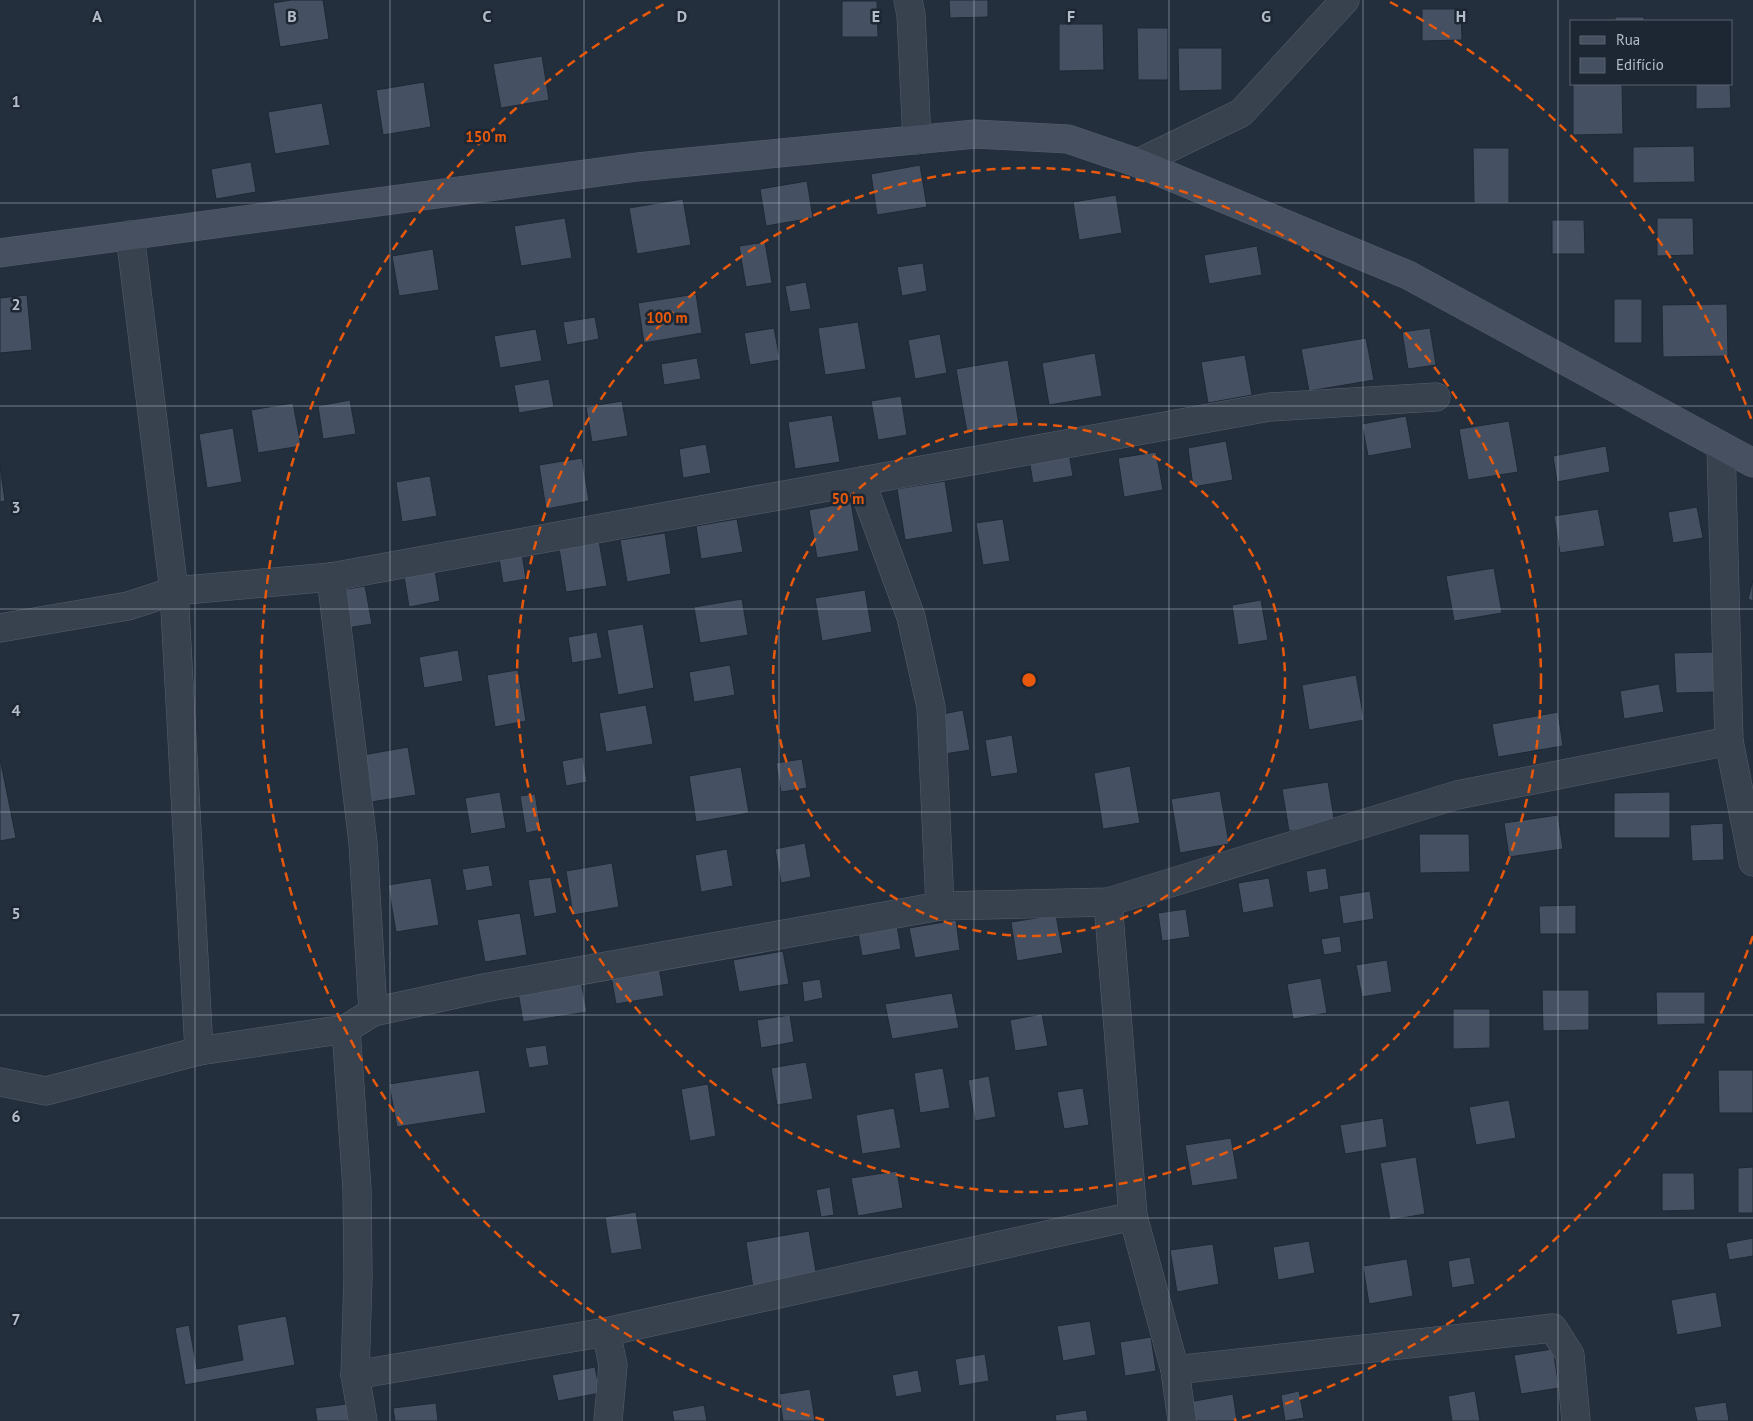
<svg xmlns="http://www.w3.org/2000/svg" width="1753" height="1421" font-family="'PT Sans',sans-serif">
<style>
.building{fill:#455162;stroke:#1f2835}
.lines{fill:none;stroke-linecap:round;stroke-linejoin:round}
.minor-casing{stroke:#565f6c;stroke-width:29}
.secondary-casing{stroke:#565f6c;stroke-width:29}
.minor{stroke:#38414e;stroke-width:28}
.secondary{stroke:#465061;stroke-width:28}
.grid{fill:none;stroke:#b4bcc9;stroke-width:1;stroke-opacity:0.55}
.ring{fill:none;stroke:#e8590c;stroke-width:2.5;stroke-dasharray:9 6}
.grid-label{font-size:16px;text-anchor:middle;font-weight:bold;fill:#b4bcc9;stroke:#1d2633;stroke-width:5;stroke-linejoin:round;paint-order:stroke}
.centre{fill:#e8590c;stroke:#1d2633;stroke-width:2.5}
.ring-label{font-size:15px;text-anchor:middle;font-weight:bold;fill:#e8590c;stroke:#1d2633;stroke-width:5;stroke-linejoin:round;paint-order:stroke}
</style>
<rect width="100%" height="100%" fill="#242f3e"/>
<g class="building">
<polygon points="291,0 323,0 329,39 280,47 273,3"/>
<polygon points="949,0 988,0 988,17 950,18"/>
<polygon points="842,1 877,1 878,37 842,37"/>
<polygon points="1422,9 1461,9 1462,40 1422,41"/>
<rect x="1615" y="17" width="29" height="4"/>
<polygon points="1059,24 1103,24 1104,70 1059,71"/>
<polygon points="1137,28 1168,28 1168,80 1138,80"/>
<polygon points="1178,48 1222,48 1222,90 1179,91"/>
<polygon points="542,56 549,100 501,108 493,64"/>
<polygon points="424,82 431,127 383,135 376,90"/>
<polygon points="1573,84 1622,84 1623,134 1573,135"/>
<polygon points="1696,84 1730,84 1731,108 1696,109"/>
<polygon points="322,103 330,145 275,154 268,112"/>
<polygon points="1694,146 1695,182 1633,183 1633,147"/>
<polygon points="1473,148 1509,148 1509,203 1474,203"/>
<polygon points="251,162 256,192 216,199 211,169"/>
<polygon points="920,165 927,207 877,215 871,174"/>
<polygon points="807,181 813,218 766,226 760,189"/>
<polygon points="1116,195 1122,233 1079,240 1073,202"/>
<polygon points="683,199 691,245 637,254 629,208"/>
<polygon points="565,218 572,258 521,266 514,226"/>
<polygon points="1657,218 1693,218 1694,255 1657,256"/>
<polygon points="1552,220 1584,220 1585,254 1552,254"/>
<polygon points="765,242 772,283 746,287 739,246"/>
<polygon points="1257,246 1262,275 1209,284 1204,255"/>
<polygon points="433,249 439,290 399,296 392,256"/>
<polygon points="923,263 927,291 902,296 897,267"/>
<polygon points="806,282 811,309 790,312 785,286"/>
<polygon points="696,294 702,333 644,343 638,303"/>
<polygon points="27,295 32,350 0,353 0,298"/>
<rect x="1614" y="299" width="28" height="44"/>
<polygon points="1727,304 1728,356 1663,357 1662,305"/>
<polygon points="595,317 599,339 567,345 563,322"/>
<polygon points="858,322 866,369 825,375 818,328"/>
<polygon points="774,328 780,360 750,365 744,333"/>
<polygon points="1430,328 1436,365 1408,369 1402,332"/>
<polygon points="536,329 542,361 500,368 494,336"/>
<polygon points="940,334 947,373 915,379 908,340"/>
<polygon points="1366,338 1374,380 1309,391 1301,349"/>
<polygon points="1095,353 1102,396 1049,405 1042,363"/>
<polygon points="1245,355 1252,395 1208,403 1201,362"/>
<polygon points="697,358 701,379 664,385 661,364"/>
<polygon points="1008,360 1019,424 967,432 956,369"/>
<polygon points="549,379 554,407 519,413 514,385"/>
<polygon points="901,396 907,435 878,440 871,401"/>
<polygon points="350,400 356,434 323,439 318,406"/>
<polygon points="622,401 628,436 592,442 586,407"/>
<polygon points="293,403 301,446 258,453 251,410"/>
<polygon points="832,415 840,462 795,469 788,422"/>
<polygon points="1406,416 1412,448 1368,456 1362,424"/>
<polygon points="1509,421 1518,472 1468,480 1459,429"/>
<polygon points="233,428 242,482 207,488 199,434"/>
<polygon points="1226,441 1233,480 1193,487 1188,448"/>
<polygon points="706,444 711,473 683,478 679,449"/>
<polygon points="1606,446 1610,472 1557,482 1553,456"/>
<polygon points="1156,452 1163,490 1124,497 1118,458"/>
<polygon points="1069,453 1073,476 1033,483 1029,459"/>
<polygon points="582,458 589,501 546,509 539,465"/>
<polygon points="0,465 5,501 0,502"/>
<polygon points="430,476 437,516 402,522 396,482"/>
<polygon points="945,481 953,532 905,540 897,489"/>
<polygon points="851,502 859,551 817,558 809,510"/>
<polygon points="1697,507 1703,538 1673,543 1668,512"/>
<polygon points="1598,509 1605,546 1560,553 1554,516"/>
<polygon points="737,519 743,552 701,559 696,526"/>
<polygon points="1003,519 1010,561 983,565 976,523"/>
<polygon points="665,533 671,574 627,582 620,540"/>
<polygon points="599,541 607,586 566,592 559,548"/>
<polygon points="522,554 526,579 503,583 499,558"/>
<polygon points="1494,568 1502,613 1454,621 1446,576"/>
<polygon points="435,571 440,601 409,607 404,576"/>
<polygon points="1753,580 1753,601 1748,599"/>
<polygon points="365,586 372,624 347,628 340,590"/>
<polygon points="865,590 872,632 822,641 815,598"/>
<polygon points="742,599 748,635 700,643 694,607"/>
<polygon points="1261,600 1268,640 1238,645 1232,605"/>
<polygon points="643,624 654,688 618,695 607,630"/>
<polygon points="597,632 602,658 572,663 568,637"/>
<polygon points="458,650 463,681 424,688 419,657"/>
<polygon points="1715,652 1716,692 1676,693 1674,653"/>
<polygon points="730,665 735,695 694,702 689,672"/>
<polygon points="518,670 526,721 495,727 487,675"/>
<polygon points="1356,675 1364,720 1309,730 1302,685"/>
<polygon points="1659,684 1664,712 1624,719 1620,691"/>
<polygon points="646,705 653,744 606,752 599,713"/>
<polygon points="963,710 970,750 944,754 938,715"/>
<polygon points="1558,712 1563,746 1498,757 1492,724"/>
<polygon points="1012,735 1018,773 991,777 985,740"/>
<polygon points="408,747 416,795 371,802 363,755"/>
<polygon points="583,757 587,782 566,786 562,761"/>
<polygon points="0,758 16,838 0,841"/>
<polygon points="802,759 807,788 781,792 776,763"/>
<polygon points="1130,766 1140,823 1103,829 1094,773"/>
<polygon points="741,767 749,813 696,822 689,776"/>
<polygon points="1328,782 1335,824 1289,831 1282,789"/>
<polygon points="1220,791 1229,844 1180,853 1171,799"/>
<polygon points="500,792 506,828 471,834 465,798"/>
<polygon points="1670,792 1670,838 1614,838 1614,793"/>
<polygon points="535,794 541,830 526,833 520,796"/>
<polygon points="1558,815 1563,849 1509,857 1504,823"/>
<polygon points="1723,823 1724,860 1692,861 1690,825"/>
<polygon points="1419,834 1469,834 1470,872 1420,873"/>
<polygon points="805,843 811,877 781,883 775,849"/>
<polygon points="727,849 733,886 701,892 695,855"/>
<polygon points="612,863 619,907 573,915 566,871"/>
<polygon points="489,865 493,886 466,891 462,869"/>
<polygon points="1326,868 1329,889 1309,893 1306,871"/>
<polygon points="551,877 557,913 534,917 528,880"/>
<polygon points="431,878 439,925 396,932 388,885"/>
<polygon points="1269,878 1274,907 1243,913 1238,883"/>
<polygon points="1370,891 1374,919 1343,924 1339,896"/>
<polygon points="1576,905 1576,934 1540,934 1539,906"/>
<polygon points="1186,909 1190,937 1162,941 1158,913"/>
<polygon points="520,913 527,955 485,962 477,920"/>
<polygon points="1056,915 1063,953 1017,961 1011,922"/>
<polygon points="896,920 901,949 862,956 857,927"/>
<polygon points="956,920 960,950 915,958 909,928"/>
<polygon points="1340,936 1342,952 1324,955 1321,939"/>
<polygon points="783,951 789,984 739,992 733,960"/>
<polygon points="1387,960 1392,992 1362,997 1356,965"/>
<polygon points="658,962 664,996 616,1004 610,970"/>
<polygon points="1321,978 1327,1013 1293,1019 1287,984"/>
<polygon points="820,979 823,998 804,1002 802,982"/>
<polygon points="581,982 587,1012 523,1022 518,992"/>
<polygon points="1542,990 1589,990 1589,1030 1543,1031"/>
<polygon points="1656,992 1705,992 1705,1024 1657,1025"/>
<polygon points="952,993 959,1028 892,1039 885,1004"/>
<polygon points="1453,1009 1490,1009 1490,1048 1453,1049"/>
<polygon points="1042,1014 1048,1046 1015,1051 1010,1020"/>
<polygon points="790,1015 794,1042 761,1048 757,1020"/>
<polygon points="546,1045 549,1065 529,1068 525,1048"/>
<polygon points="806,1062 813,1099 777,1105 771,1068"/>
<polygon points="943,1068 950,1108 920,1113 914,1073"/>
<polygon points="479,1070 486,1113 397,1127 389,1084"/>
<polygon points="1718,1070 1753,1070 1753,1113 1719,1113"/>
<polygon points="989,1076 996,1117 975,1121 968,1080"/>
<polygon points="708,1084 716,1136 690,1141 681,1089"/>
<polygon points="1083,1088 1089,1125 1064,1129 1057,1092"/>
<polygon points="1509,1100 1516,1138 1476,1145 1469,1107"/>
<polygon points="894,1108 901,1148 862,1154 856,1115"/>
<polygon points="1383,1118 1387,1147 1345,1154 1340,1125"/>
<polygon points="1231,1138 1238,1179 1192,1186 1185,1145"/>
<polygon points="1416,1157 1425,1214 1390,1220 1380,1163"/>
<polygon points="1753,1167 1753,1213 1738,1213 1738,1168"/>
<polygon points="897,1171 903,1208 858,1216 851,1178"/>
<polygon points="1662,1173 1694,1173 1695,1210 1662,1211"/>
<polygon points="830,1187 834,1215 821,1217 816,1190"/>
<polygon points="636,1212 642,1249 611,1254 605,1217"/>
<polygon points="809,1231 817,1277 753,1288 746,1242"/>
<polygon points="1753,1238 1753,1256 1729,1260 1726,1243"/>
<polygon points="1309,1241 1315,1273 1278,1280 1273,1247"/>
<polygon points="1213,1244 1219,1284 1177,1292 1170,1250"/>
<polygon points="1470,1257 1475,1284 1452,1288 1448,1261"/>
<polygon points="1407,1259 1413,1296 1369,1304 1363,1266"/>
<polygon points="1716,1292 1722,1327 1677,1335 1671,1300"/>
<polygon points="286,1316 295,1365 185,1385 175,1328 189,1325 197,1369 243,1360 237,1325"/>
<polygon points="1090,1321 1096,1355 1063,1361 1057,1326"/>
<polygon points="1151,1337 1156,1371 1125,1376 1120,1342"/>
<polygon points="1553,1349 1559,1388 1521,1394 1514,1355"/>
<polygon points="985,1354 989,1381 959,1386 955,1359"/>
<polygon points="595,1367 600,1393 558,1401 552,1375"/>
<polygon points="918,1370 922,1392 896,1397 892,1375"/>
<polygon points="810,1389 815,1421 783,1421 779,1394"/>
<polygon points="1299,1391 1304,1418 1285,1421 1281,1395"/>
<polygon points="1475,1391 1480,1421 1452,1421 1448,1396"/>
<polygon points="1233,1394 1237,1421 1192,1421 1189,1402"/>
<polygon points="1726,1402 1729,1421 1697,1421 1694,1407"/>
<polygon points="436,1403 438,1421 395,1421 393,1408"/>
<polygon points="347,1404 349,1421 317,1421 315,1408"/>
<polygon points="704,1405 707,1421 674,1421 672,1411"/>
<polygon points="1086,1410 1088,1421 1056,1421 1055,1415"/>
</g>
<g class="lines">
<g class="minor-casing">
<g id="minor">
<polyline points="908,0 911,15 917,140"/>
<polyline points="1138,163 1241,113 1345,0"/>
<polyline points="130,235 174,591 199,1051"/>
<polyline points="1721,446 1729,741 1753,862"/>
<polyline points="861,481 911,617 931,707 940,906"/>
<polyline points="331,577 363,843 373,1012"/>
<polyline points="0,628 128,606 174,591 331,577 1270,407 1436,397"/>
<polyline points="1108,902 1133,1216 1175,1370 1182,1421"/>
<polyline points="346,1029 357,1189 358,1277 355,1375 363,1421"/>
<polyline points="0,1082 46,1091 199,1051 346,1029 373,1012 484,988 940,906 1108,902 1457,795 1729,741"/>
<polyline points="606,1332 613,1365 608,1421"/>
<polyline points="1175,1370 1553,1328 1570,1355 1576,1421"/>
<polyline points="355,1375 606,1332 1133,1216"/>
</g>
</g>
<g class="secondary-casing">
<polyline id="secondary" points="0,253 637,167 975,134 1068,139 1138,163 1408,275 1753,463"/>
</g>
<use href="#minor" class="minor"/>
<use href="#secondary" class="secondary"/>
</g>
<path class="grid" d="M195,0v1421M390,0v1421M584,0v1421M779,0v1421M974,0v1421M1169,0v1421M1363,0v1421M1558,0v1421M0,203h1753M0,406h1753M0,609h1753M0,812h1753M0,1015h1753M0,1218h1753"/>
<g class="ring">
<circle cx="1029" cy="680" r="256"/>
<circle cx="1029" cy="680" r="512"/>
<path d="M1753 936A768 768 0 0 1 1234 1420M824 1420A768 768 0 0 1 668 2M1390 2A768 768 0 0 1 1753 424"/>
</g>
<g class="grid-label">
<text x="97" y="22">A</text>
<text x="292" y="22">B</text>
<text x="487" y="22">C</text>
<text x="682" y="22">D</text>
<text x="876" y="22">E</text>
<text x="1071" y="22">F</text>
<text x="1266" y="22">G</text>
<text x="1461" y="22">H</text>
<text x="16" y="107">1</text>
<text x="16" y="310">2</text>
<text x="16" y="513">3</text>
<text x="16" y="716">4</text>
<text x="16" y="919">5</text>
<text x="16" y="1122">6</text>
<text x="16" y="1325">7</text>
</g>
<circle cx="1029" cy="680" r="8" class="centre"/>
<g class="ring-label">
<text x="486" y="142">150 m</text>
<text x="667" y="323">100 m</text>
<text x="848" y="504">50 m</text>
</g>
<rect x="1570" y="20" width="162" height="65" fill="#1d2633" stroke="#59626f"/>
<rect x="1580" y="36" width="25" height="8" fill="#465061" stroke="#59626f"/>
<text x="1616" y="45" font-size="15" fill="#b4bcc9">Rua</text>
<rect x="1580" y="58" width="25" height="15" fill="#455162" stroke="#59626f"/>
<text x="1616" y="70" font-size="15" fill="#b4bcc9">Edifício</text>
</svg>
